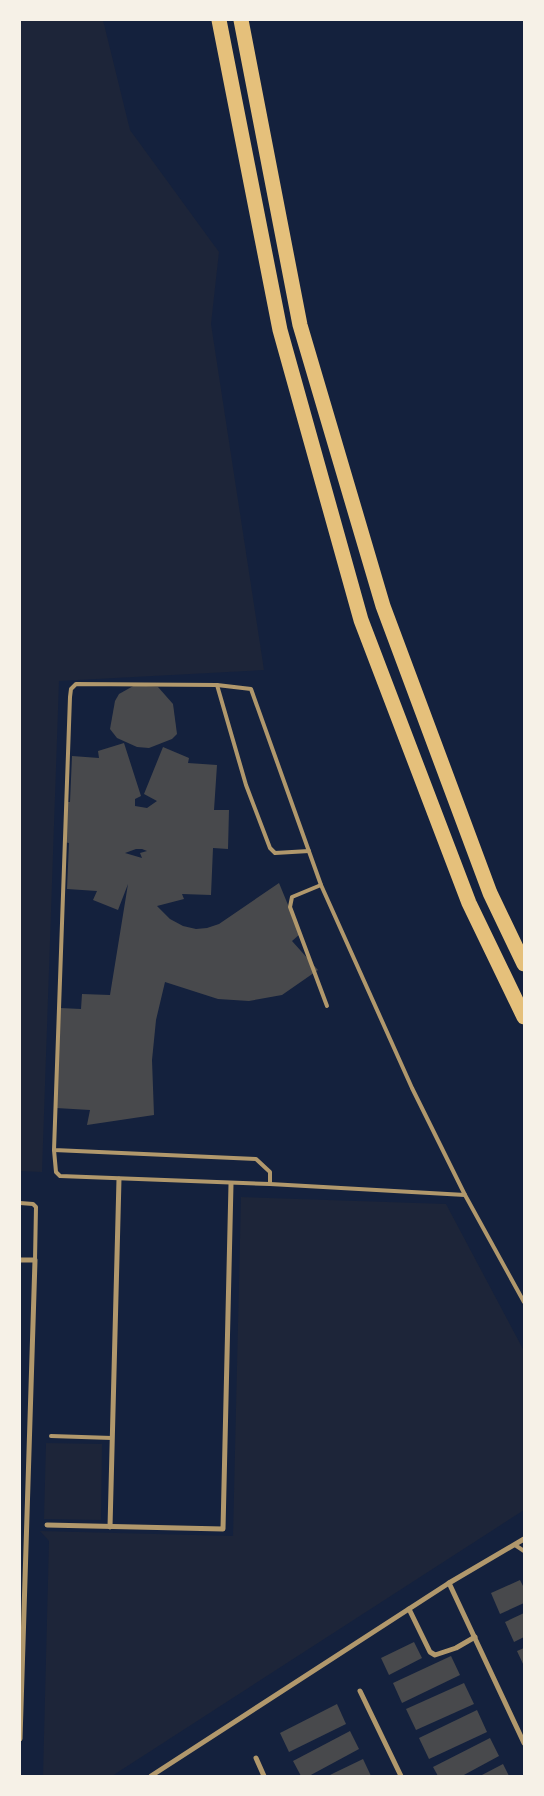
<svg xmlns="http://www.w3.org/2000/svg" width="544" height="1796" font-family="'Titillium Web',sans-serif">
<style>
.green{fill:#1d2539}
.building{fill:#48494c;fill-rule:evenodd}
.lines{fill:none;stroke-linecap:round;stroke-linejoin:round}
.service{stroke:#b1986c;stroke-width:4}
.minor{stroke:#b1986c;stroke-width:5}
.motorway{stroke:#e5c07b;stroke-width:15}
</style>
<rect width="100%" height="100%" fill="#14213d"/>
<g class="green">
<polygon points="20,20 103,20 130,130 219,252 211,324 264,670 59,681 42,1172 20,1171"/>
<polygon points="241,1197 446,1204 524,1351 524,1510 112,1776 43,1776 49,1541 40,1531 233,1536"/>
<polygon points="46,1443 102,1444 101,1520 44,1519"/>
</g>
<g class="building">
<polygon points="135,685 158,687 173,704 177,734 172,739 149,748 137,747 117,738 110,729 115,701 119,694"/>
<path d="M124,743l17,53 -6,3v7l12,2 10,-7 -13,-7 19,-47 26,11 -1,5 29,2 -3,45h15l-1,39 -15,-1 -2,47 -29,-1 2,5 -27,7 13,13 13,7 13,3 11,-1 12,-4 60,-41 21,51 -8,7 26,29 -36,25 -33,6 -31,-2 -53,-17 -9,38 -4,40 2,55 -67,10 3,-15 -34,-2 4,-100 21,1 1,-15 28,1 18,-111 -10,26 -25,-10 4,-9 -30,-2 2,-46 -5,-1 2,-40h4l2,-46 27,2 -1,-7zM136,849h6l5,2 -7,2 2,5 -17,-5z"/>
<polygon points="520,1580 524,1588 524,1603 500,1614 491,1593"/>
<polygon points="524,1613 524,1637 514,1642 505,1622"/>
<polygon points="414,1642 422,1658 389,1675 381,1658"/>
<polygon points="524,1648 524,1666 517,1651"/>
<polygon points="451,1656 460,1675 402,1703 393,1683"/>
<polygon points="464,1683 474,1704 416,1730 406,1709"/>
<polygon points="337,1704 346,1724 289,1752 280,1733"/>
<polygon points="477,1710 487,1732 429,1759 419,1738"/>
<polygon points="350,1731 359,1749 309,1776 301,1776 293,1761"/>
<polygon points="490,1738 499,1756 462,1776 438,1776 433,1767"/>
<polygon points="363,1759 371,1776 328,1776 334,1773"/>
<polygon points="503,1764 509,1776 480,1776"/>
</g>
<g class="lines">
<g class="service">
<polyline points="217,685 246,785 270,848 275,853 309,851"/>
<polyline points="321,885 292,897 290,907 327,1006"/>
<polyline points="54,1150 56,1172 60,1176 270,1184 465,1195"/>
<polyline points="270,1184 270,1172 256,1159 54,1150 70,697 71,689 76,684 217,685 251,689 321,885 412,1088 465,1195 524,1302"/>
<polyline points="20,1203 33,1204 36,1207 35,1260"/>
<polyline points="51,1436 112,1438"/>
<polyline points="515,1545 524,1551"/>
</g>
<g class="minor">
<polyline points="20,1260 35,1260 20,1739"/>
<polyline points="47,1525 223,1529 231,1184"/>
<polyline points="110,1527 119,1179"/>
<polyline points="449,1583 524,1743"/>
<polyline points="409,1609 430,1652 435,1655 456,1648 475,1637"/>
<polyline points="360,1691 401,1776"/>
<polyline points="256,1758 264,1776"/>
<polyline points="151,1776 449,1583 524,1539"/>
</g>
<g class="motorway">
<polyline points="219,20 280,330 361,620 469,903 524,1017"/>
<polyline points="241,20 300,325 383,606 490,893 524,964"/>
</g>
</g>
<rect width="544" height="1796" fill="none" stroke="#f6f1e7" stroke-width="42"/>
</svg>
